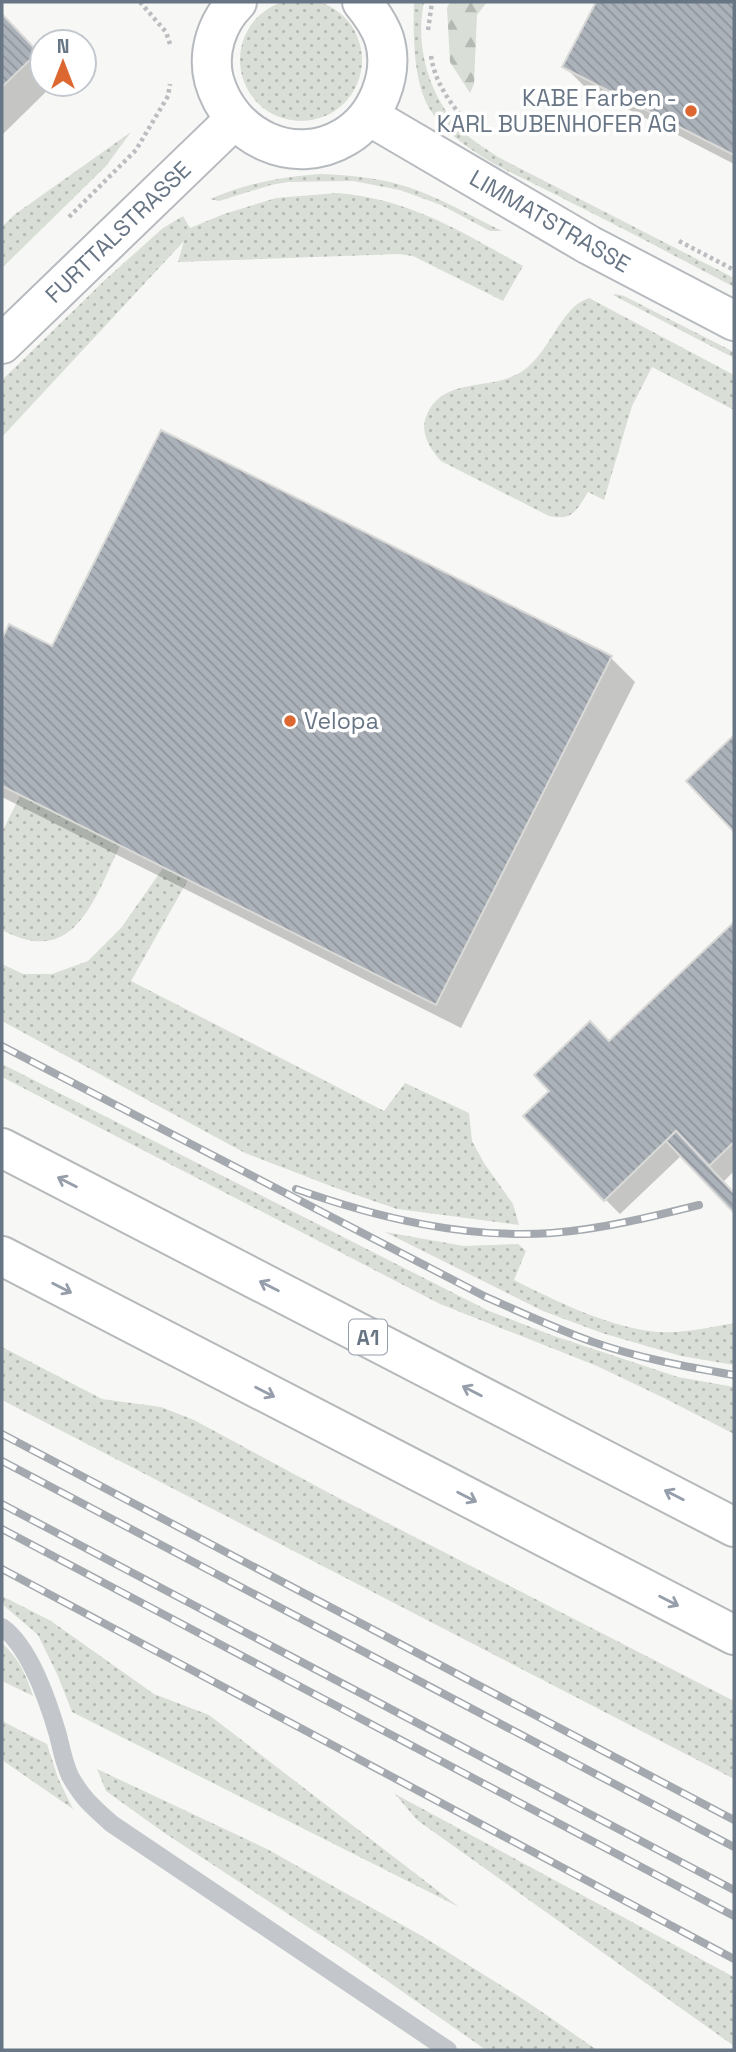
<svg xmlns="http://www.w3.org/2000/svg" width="736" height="2052" font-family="'Space Grotesk',sans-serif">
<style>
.grass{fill:url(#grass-dots)}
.forest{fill:url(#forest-firs)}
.shadow{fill:#0003}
.building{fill:url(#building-back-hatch);stroke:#d9d9d7;stroke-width:2}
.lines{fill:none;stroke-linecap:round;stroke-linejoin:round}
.secondary-casing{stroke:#b6babf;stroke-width:42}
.highway-casing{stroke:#b6b9bc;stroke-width:42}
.path{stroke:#bbbdc0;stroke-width:4.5;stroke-dasharray:3.5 3.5;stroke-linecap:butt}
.lane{stroke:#c3c6ca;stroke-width:18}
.secondary{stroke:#fff;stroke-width:38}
.highway{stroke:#fff;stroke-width:38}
.rail-casing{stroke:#a4a9af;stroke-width:8}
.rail{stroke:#fff;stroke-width:5;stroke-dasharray:16;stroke-linecap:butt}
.oneway{stroke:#959eaa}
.poi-dot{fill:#dd6730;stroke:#fff;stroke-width:2.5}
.labels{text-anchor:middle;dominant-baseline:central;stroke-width:7;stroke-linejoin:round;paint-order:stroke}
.shield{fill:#fff;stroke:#959eaa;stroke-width:2}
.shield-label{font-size:21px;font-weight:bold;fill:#687585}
.poi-label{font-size:23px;fill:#687585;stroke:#fff;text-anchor:end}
.street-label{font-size:23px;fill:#687585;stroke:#fff}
</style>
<defs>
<pattern id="grass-dots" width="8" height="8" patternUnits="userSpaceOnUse" patternTransform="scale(1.75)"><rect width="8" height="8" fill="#d9ded6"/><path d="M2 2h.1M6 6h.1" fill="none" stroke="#b4b9b3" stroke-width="1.8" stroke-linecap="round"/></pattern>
<pattern id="forest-firs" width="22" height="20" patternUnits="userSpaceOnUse" patternTransform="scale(1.75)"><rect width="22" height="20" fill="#d9ded6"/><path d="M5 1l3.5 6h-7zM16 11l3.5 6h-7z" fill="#b4b9b3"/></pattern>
<pattern id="building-back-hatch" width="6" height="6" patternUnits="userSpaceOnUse" patternTransform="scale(1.75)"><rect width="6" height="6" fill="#acb2b9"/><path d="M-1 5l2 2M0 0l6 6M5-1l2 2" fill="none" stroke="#90959c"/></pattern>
</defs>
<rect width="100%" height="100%" fill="#f7f8f5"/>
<g class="grass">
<circle cx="301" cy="60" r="61"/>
<path d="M414,2h10c-10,47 7,101 43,133 9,8 21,15 31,22l236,121v9c-55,-29 -110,-58 -166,-86 -45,-24 -107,-46 -137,-90 -18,-27 -18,-77 -17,-109z"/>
<polygon points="131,132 106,166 2,268 2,227 14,215"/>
<path d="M321,174c29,1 59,4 87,13 33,11 63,29 94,44h-12l-49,-26 -41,-15 -47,-9 -65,1 -17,3 -52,16 -9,-2c38,-16 70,-22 111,-25z"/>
<path d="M337,193c73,6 123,38 186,73l-20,35 -90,-45 -14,-2 -221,8 6,-21 -182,196v-57l104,-101 57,-51 20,-12 7,12 34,-14 52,-16z"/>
<polygon points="616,294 624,296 734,352 734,358 613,295"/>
<path d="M589,298l145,77v35l-82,-43 -20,39 -28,94 -16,-8c-12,19 -15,29 -39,24l-108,-55c-11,-12 -21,-28 -15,-44 16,-43 67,-24 98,-47 23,-17 31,-46 51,-64 3,-3 9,-6 14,-8z"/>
<path d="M20,796l100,50c-26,53 -45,123 -118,84v-98z"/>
<polygon points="163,868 188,880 131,981 384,1111 405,1083 469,1113 472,1141 484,1163 513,1204 519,1225 397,1209 336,1188 245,1153 2,1021 2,964 23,974 52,974 88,961 121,928"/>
<polygon points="2,1064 489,1311 554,1336 678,1377 734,1387 734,1434 666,1399 597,1366 440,1304 2,1077"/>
<path d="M385,1232l79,14 54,-2 8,7 -12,29c42,21 88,44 135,51 28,4 58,-3 85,-8v42l-53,-9 -79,-23 -59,-22z"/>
<polygon points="2,1347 102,1399 161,1407 194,1420 331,1494 734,1701 734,1779 2,1400"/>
<polygon points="2,1596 51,1621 154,1694 209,1715 459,1907 72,1712 58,1676 38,1635 2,1604"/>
<path d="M2,1643c17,15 24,32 31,53l-31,-15z"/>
<polygon points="2,1721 47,1744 58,1778 73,1809 2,1760"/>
<polygon points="97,1769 267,1849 422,1936 526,2001 597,2050 486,2050 346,1952 163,1832 106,1791"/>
<polygon points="395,1794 734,1977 734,2046 417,1820"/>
</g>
<polygon class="forest" points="450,2 487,2 477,15 474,84 470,93 450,62 447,8"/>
<g class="shadow">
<polygon points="598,2 734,2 734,164 585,87 565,67"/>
<polygon points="2,15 42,57 42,84 54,84 2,135"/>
<polygon points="10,627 53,648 611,658 635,682 461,1028 2,797 2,643"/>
<polygon points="734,925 734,1171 723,1182 734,1194 734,1211 682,1155 620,1214 605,1199 609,1043"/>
</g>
<g class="building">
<polygon points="596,2 734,2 734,155 562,67"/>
<polygon points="2,14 38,52 2,87"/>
<polygon points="161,430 612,656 436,1005 2,786 2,639 9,624 52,646"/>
<polygon points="734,735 734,832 686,781"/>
<polygon points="734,922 734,1142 709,1166 676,1131 604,1201 523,1116 549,1091 534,1075 590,1021 609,1041"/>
<polygon points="676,1131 734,1193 734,1213 666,1141"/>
</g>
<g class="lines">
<g class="secondary-casing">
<g id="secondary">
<path d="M237,2c-20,20 -30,50 -23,78 16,57 79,88 131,57 32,-19 50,-63 39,-99 -5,-14 -13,-25 -22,-36"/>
<polyline points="369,116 589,245 734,321"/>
<polyline points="2,344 234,120"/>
</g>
</g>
<g class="highway-casing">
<g id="highway">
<polyline points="2,1148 734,1527"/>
<polyline points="2,1256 734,1635"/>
</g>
</g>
<g class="path">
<polyline points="140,2 166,32 170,44"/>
<polyline points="428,30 432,2"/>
<path d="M431,56c4,27 19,47 37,68"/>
<polyline points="69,217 136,150 168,96 170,84"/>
<polyline points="679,241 734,270"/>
</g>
<path class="lane" d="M2,1627c28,20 46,74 56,108 3,13 6,28 12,41 12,22 23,31 42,48l336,226"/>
<use href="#secondary" class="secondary"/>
<use href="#highway" class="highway"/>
<g class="rail-casing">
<g id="rail">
<path d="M2,1046l482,250c36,16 72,33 109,46 45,16 94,25 141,33"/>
<path d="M296,1189c82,29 169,50 256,44 50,-4 99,-16 147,-28"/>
<polyline points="2,1434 734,1820"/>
<polyline points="2,1461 734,1847"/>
<polyline points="2,1504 734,1890"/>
<polyline points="2,1529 734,1916"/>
<polyline points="2,1569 734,1959"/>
</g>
</g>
<use href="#rail" class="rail"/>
</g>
<defs><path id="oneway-shaft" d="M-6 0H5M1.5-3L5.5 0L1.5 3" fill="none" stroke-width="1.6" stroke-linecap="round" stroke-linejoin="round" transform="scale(1.75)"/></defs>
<g class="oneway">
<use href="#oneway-shaft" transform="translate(67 1182) rotate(-153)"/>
<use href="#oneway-shaft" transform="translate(269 1286) rotate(-153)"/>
<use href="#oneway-shaft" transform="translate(62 1288) rotate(27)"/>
<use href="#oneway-shaft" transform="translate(472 1391) rotate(-153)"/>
<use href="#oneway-shaft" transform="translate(265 1392) rotate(27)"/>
<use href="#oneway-shaft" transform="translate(674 1495) rotate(-153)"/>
<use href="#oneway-shaft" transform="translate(467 1497) rotate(27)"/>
<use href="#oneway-shaft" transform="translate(669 1601) rotate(27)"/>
</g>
<g class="poi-dot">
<circle cx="691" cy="111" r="7"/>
<circle cx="290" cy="721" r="7"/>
</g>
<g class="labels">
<rect class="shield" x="349" y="1319.5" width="38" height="35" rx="5"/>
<g class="shield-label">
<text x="368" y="1337">A1</text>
</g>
<g class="poi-label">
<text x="677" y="98">KABE Farben -<tspan x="677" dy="26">KARL BUBENHOFER AG</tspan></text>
<text x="304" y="721" text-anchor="start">Velopa</text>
</g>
<g class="street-label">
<text transform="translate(550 221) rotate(30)">LIMMATSTRASSE</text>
<text transform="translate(118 232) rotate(-44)">FURTTALSTRASSE</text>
</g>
</g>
<rect width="736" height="2052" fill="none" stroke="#687585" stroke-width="7"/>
<g transform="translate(63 63)"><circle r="33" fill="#ffffff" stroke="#c3c8ce" stroke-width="2"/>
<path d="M0-5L12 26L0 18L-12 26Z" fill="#dd6730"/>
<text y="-10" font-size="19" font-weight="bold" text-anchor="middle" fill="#687585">N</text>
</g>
</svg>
